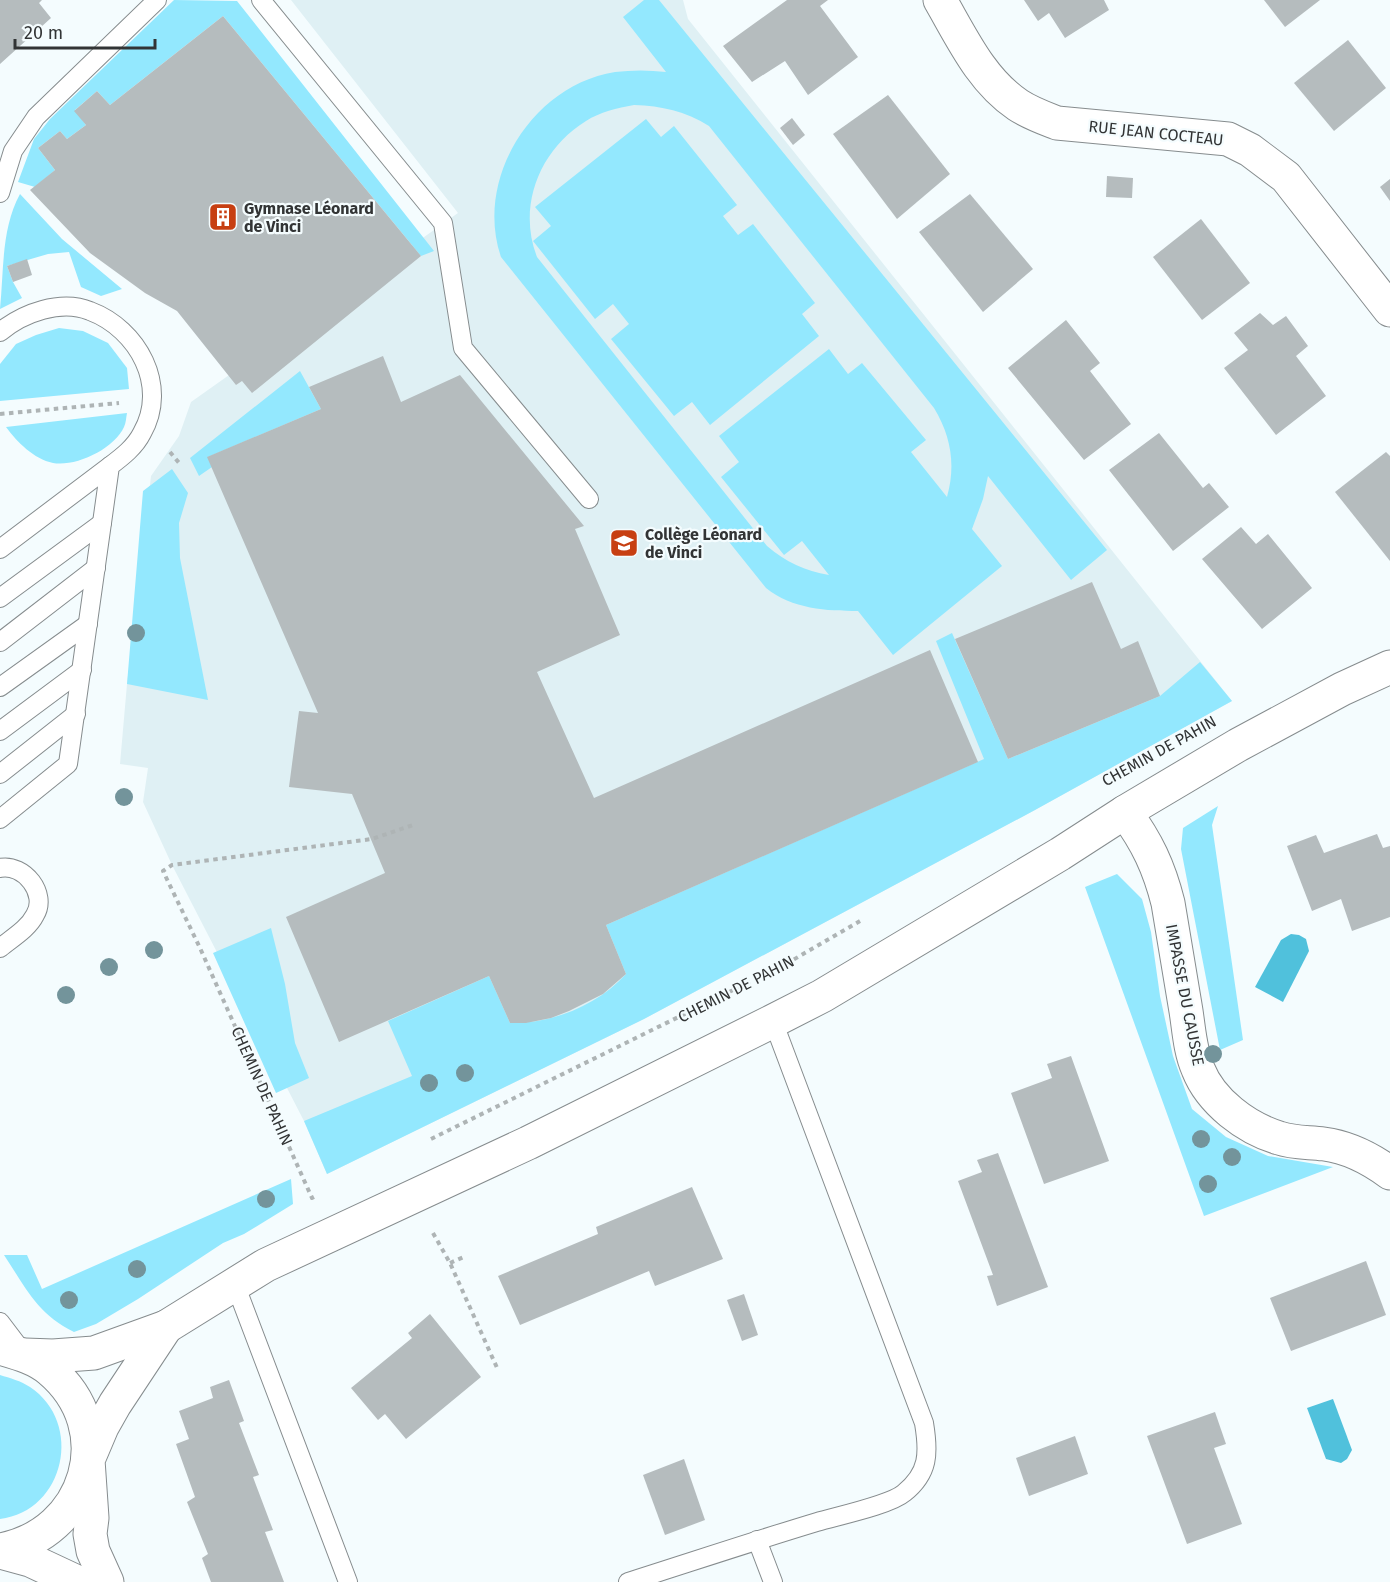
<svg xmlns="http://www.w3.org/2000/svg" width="1390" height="1582" font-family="'Fira Sans',sans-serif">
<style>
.built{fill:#dff0f4}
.green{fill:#93e8fe;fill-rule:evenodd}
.water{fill:#50c1dc}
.building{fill:#b5bcbe}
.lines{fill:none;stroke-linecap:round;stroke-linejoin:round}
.lane-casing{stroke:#868c8e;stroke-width:20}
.street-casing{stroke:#868c8e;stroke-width:35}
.secondary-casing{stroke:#868c8e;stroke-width:35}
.path{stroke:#aeb4b5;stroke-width:4;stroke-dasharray:4.5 4.5;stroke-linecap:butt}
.lane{stroke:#fff;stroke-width:18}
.street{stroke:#fff;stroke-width:33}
.secondary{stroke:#fff;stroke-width:33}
.tree{fill:#73949b}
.labels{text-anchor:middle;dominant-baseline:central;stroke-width:4.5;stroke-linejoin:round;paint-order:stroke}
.street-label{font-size:16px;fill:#323435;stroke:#f4fcfe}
.poi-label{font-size:16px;font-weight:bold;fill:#323435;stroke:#f4fcfe;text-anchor:start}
</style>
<rect width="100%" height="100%" fill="#f4fcfe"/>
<polygon class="built" points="291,0 683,0 688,19 1232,701 1035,810 644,1019 327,1174 304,1121 172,865 143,802 148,768 120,764 127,684 151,476 179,436 191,402 458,213"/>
<g class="green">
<polygon points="174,0 237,1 434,251 421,256 223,16 110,105 97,91 75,110 86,125 67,139 60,131 38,148 55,170 35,187 18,182 34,139 50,119"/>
<path d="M644,0h15l448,550 -36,30 -83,-104 -5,23 -11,30 30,37 -109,89 -35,-44c-31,0 -66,-2 -92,-23l-265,-331c-27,-79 32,-172 114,-185 17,-2 34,-2 51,0l-43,-55zM634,105c28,1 51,6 75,21l225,282c17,28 22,57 13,89l-36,-45 15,-12 -64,-77 -14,11 -19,-25 -110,87 20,26 -18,15 63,78 18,-14 27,34c-24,-4 -43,-13 -62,-29l-230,-289c-20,-51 3,-108 49,-136 14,-9 31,-13 48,-16z"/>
<polygon points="646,119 661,137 674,126 737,205 723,216 738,235 753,224 815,303 802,314 819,336 710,425 692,402 674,416 611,339 629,324 613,304 595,319 533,241 551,226 535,207"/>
<path d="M20,194l42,45 60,50 -21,7 -20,-9 -12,-35 -21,2 -41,12 6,16 9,16 -22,11c4,-39 1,-80 20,-115z"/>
<polygon points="59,328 83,331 108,343 127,368 129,389 0,401 0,364 16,344 36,335"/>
<polygon points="300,371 321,409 208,457 212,467 199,476 190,458"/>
<path d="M127,413c-1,5 -1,10 -3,14 -10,22 -48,40 -71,36 -19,-4 -36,-21 -47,-36z"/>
<polygon points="172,469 188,493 179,523 180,558 208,700 127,684 143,491"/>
<path d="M952,633l56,126 152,-63 40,-34 32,39 -197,109 -391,209 -317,155 -23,-53 108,-45 -24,-55 101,-45 21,47c42,1 88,-18 116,-49l-20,-49 378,-166 -48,-118z"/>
<polygon points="1218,806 1212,825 1243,1040 1220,1050 1181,849 1183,828"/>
<polygon points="1117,874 1142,899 1151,932 1160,996 1173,1056 1192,1109 1226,1137 1268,1156 1333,1167 1204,1216 1085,887"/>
<polygon points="271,928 285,984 295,1043 309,1078 276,1093 213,953"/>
<path d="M291,1179l2,25 -49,30 -21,9 -85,56 -42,25 -22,8c-37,-18 -48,-44 -70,-77h23l15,34z"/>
<path d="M0,1375c10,3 21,6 30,12 54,36 35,124 -30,132z"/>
</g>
<g class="water">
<polygon points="1291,934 1299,935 1306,939 1309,951 1283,1002 1255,987 1281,940"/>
<polygon points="1333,1399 1352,1450 1347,1459 1341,1463 1326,1459 1307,1408"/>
</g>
<g class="building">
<polygon points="0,0 42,0 39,3 51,18 0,64"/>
<polygon points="787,0 828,0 820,6 858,57 808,95 785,61 752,82 723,46"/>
<polygon points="1024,0 1104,0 1109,10 1065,38 1049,13 1038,21"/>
<polygon points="1264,0 1320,0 1285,27"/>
<polygon points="223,16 421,256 252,393 242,381 236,385 177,311 145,293 90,253 30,190 55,170 38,148 60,131 67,139 86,125 74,111 97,91 110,105"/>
<polygon points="1348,40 1386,88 1334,131 1294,83"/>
<polygon points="888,95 950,174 897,219 833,134"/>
<polygon points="792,118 805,135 793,145 780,128"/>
<polygon points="1107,176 1133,178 1132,198 1106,197"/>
<polygon points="1390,179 1390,201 1380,187"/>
<polygon points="970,194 1033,269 983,312 919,232"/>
<polygon points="1201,219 1250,283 1202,320 1153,257"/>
<polygon points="27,259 32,275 13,282 7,266"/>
<polygon points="1260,313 1273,325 1286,316 1308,346 1296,356 1326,396 1276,435 1224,368 1248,350 1234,333"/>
<polygon points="1066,320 1100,363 1090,371 1131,424 1084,460 1008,368"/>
<polygon points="383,356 401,402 460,375 584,526 575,529 620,635 537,672 594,798 930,650 978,762 606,925 626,974 603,994 569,1011 551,1018 526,1023 510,1023 489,976 339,1042 286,917 385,873 352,794 289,787 299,711 318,713 207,457 321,409 309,387"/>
<polygon points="1159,433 1203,488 1209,483 1229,507 1173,551 1109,470"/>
<polygon points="1386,452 1390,456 1390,561 1335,492"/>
<polygon points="1241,527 1256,544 1268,534 1312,588 1262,629 1202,559"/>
<polygon points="1092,582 1121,649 1138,641 1160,696 1008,759 955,639"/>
<polygon points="1377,834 1383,848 1390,846 1390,917 1352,931 1341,899 1312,911 1287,846 1316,835 1324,853"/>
<polygon points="1071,1056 1109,1161 1044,1184 1011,1093 1052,1078 1047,1064"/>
<polygon points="998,1153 1048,1287 997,1306 987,1276 993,1275 958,1181 982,1172 977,1160"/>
<polygon points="692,1187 723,1259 655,1286 649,1271 520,1325 498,1276 598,1234 596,1227"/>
<polygon points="1366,1261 1386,1315 1291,1351 1270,1298"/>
<polygon points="744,1294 758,1335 742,1341 727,1300"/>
<polygon points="430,1314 481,1377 406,1439 385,1414 378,1420 351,1388 412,1338 408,1333"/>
<polygon points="229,1380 244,1421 239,1423 259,1475 253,1477 273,1530 265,1532 284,1582 211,1582 202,1558 208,1554 187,1502 195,1497 176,1444 189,1439 179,1411 213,1398 210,1387"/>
<polygon points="1215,1412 1226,1444 1214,1448 1242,1524 1187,1544 1147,1436"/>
<polygon points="1075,1436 1088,1474 1029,1496 1016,1458"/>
<polygon points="684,1459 705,1520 665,1535 643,1475"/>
</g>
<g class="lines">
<g class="lane-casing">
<g id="lane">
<polyline points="261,0 443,223 463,348 589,499"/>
<polyline points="0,193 13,151 36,117 157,0"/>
<path d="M0,332c23,-19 61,-33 90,-21 48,18 79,75 52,122 -7,14 -20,24 -32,33l-42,298 -68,55"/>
<polyline points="0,549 110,466"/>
<polyline points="0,598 102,523"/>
<polyline points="0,642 96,568"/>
<polyline points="0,687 88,624"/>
<polyline points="0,731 82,670"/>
<polyline points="0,774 76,714"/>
<path d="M0,868c24,-5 48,26 35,47 -7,14 -23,23 -35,33"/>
<polyline points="235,1284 348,1582"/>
<polyline points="0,1322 22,1351"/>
<polyline points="757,1540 773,1582"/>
<path d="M628,1582c63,-20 126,-41 189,-60 20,-6 73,-17 87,-29 25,-20 25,-40 20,-70l-151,-402"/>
</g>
</g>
<g class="street-casing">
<g id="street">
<path d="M940,0c22,38 41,80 78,105 12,8 26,13 39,18l171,16 22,11 36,27 104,133"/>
<path d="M1125,812c22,30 34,55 43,91 6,36 12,72 18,108 3,19 4,40 12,58 13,33 48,59 81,69 15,5 29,4 45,6 23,3 47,15 66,29"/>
</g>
</g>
<g class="secondary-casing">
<g id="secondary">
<path d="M0,1348c17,5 36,10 50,22 70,59 38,164 -50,180"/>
<polyline points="25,1355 53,1356 94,1353 166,1327 266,1265 528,1143 773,1021 822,996 1060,854 1125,812 1238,745 1342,689 1390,667"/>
<polyline points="0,1552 30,1560 77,1582"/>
<polyline points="107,1582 93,1551 90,1534 92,1518 88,1460 102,1427 115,1404 166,1327"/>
</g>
</g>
<g class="path">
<polyline points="0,414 119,403"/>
<polyline points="170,452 180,464"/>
<polyline points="431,1139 786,964 860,921"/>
<polyline points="314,1197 312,1198 200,948 163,871 172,865 372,839 413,825"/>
<polyline points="433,1233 450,1263 498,1370"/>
<polyline points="450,1263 466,1256"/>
</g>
<use href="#lane" class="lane"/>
<use href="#street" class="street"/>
<use href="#secondary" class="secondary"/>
</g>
<g class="tree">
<circle cx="136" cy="633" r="9"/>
<circle cx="124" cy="797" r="9"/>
<circle cx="154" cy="950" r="9"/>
<circle cx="109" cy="967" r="9"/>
<circle cx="66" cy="995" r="9"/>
<circle cx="1213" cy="1054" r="9"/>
<circle cx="465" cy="1073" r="9"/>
<circle cx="429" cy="1083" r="9"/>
<circle cx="1201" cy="1139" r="9"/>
<circle cx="1232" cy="1157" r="9"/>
<circle cx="1208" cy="1184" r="9"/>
<circle cx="266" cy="1199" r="9"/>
<circle cx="137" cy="1269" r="9"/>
<circle cx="69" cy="1300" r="9"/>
</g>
<defs>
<g id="building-square" transform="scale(1.5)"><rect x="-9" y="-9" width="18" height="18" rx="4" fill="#c73f12" stroke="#f4fcfe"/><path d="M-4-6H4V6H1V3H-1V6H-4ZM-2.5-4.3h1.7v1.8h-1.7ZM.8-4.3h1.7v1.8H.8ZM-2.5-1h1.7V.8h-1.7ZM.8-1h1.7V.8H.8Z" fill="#fff"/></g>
<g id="school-square" transform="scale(1.5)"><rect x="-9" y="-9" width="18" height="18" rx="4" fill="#c73f12" stroke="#f4fcfe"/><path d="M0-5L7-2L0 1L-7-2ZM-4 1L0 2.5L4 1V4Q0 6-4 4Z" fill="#fff"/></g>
</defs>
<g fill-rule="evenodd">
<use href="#building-square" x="223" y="217"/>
<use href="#school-square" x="624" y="543"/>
</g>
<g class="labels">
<g class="street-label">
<text transform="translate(1156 133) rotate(6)">RUE JEAN COCTEAU</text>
<text transform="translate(1159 751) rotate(-29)">CHEMIN DE PAHIN</text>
<text transform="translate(736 989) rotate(-27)">CHEMIN DE PAHIN</text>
<text transform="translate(1185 995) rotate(79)">IMPASSE DU CAUSSE</text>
<text transform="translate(262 1086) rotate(66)">CHEMIN DE PAHIN</text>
</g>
<g class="poi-label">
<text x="244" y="208">Gymnase Léonard<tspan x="244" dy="18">de Vinci</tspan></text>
<text x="645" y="534">Collège Léonard<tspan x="645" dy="18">de Vinci</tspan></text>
</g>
</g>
<path d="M15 39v9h140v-9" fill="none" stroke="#323435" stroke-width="3"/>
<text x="24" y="39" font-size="18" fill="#323435" stroke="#f4fcfe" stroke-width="4.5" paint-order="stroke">20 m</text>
</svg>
